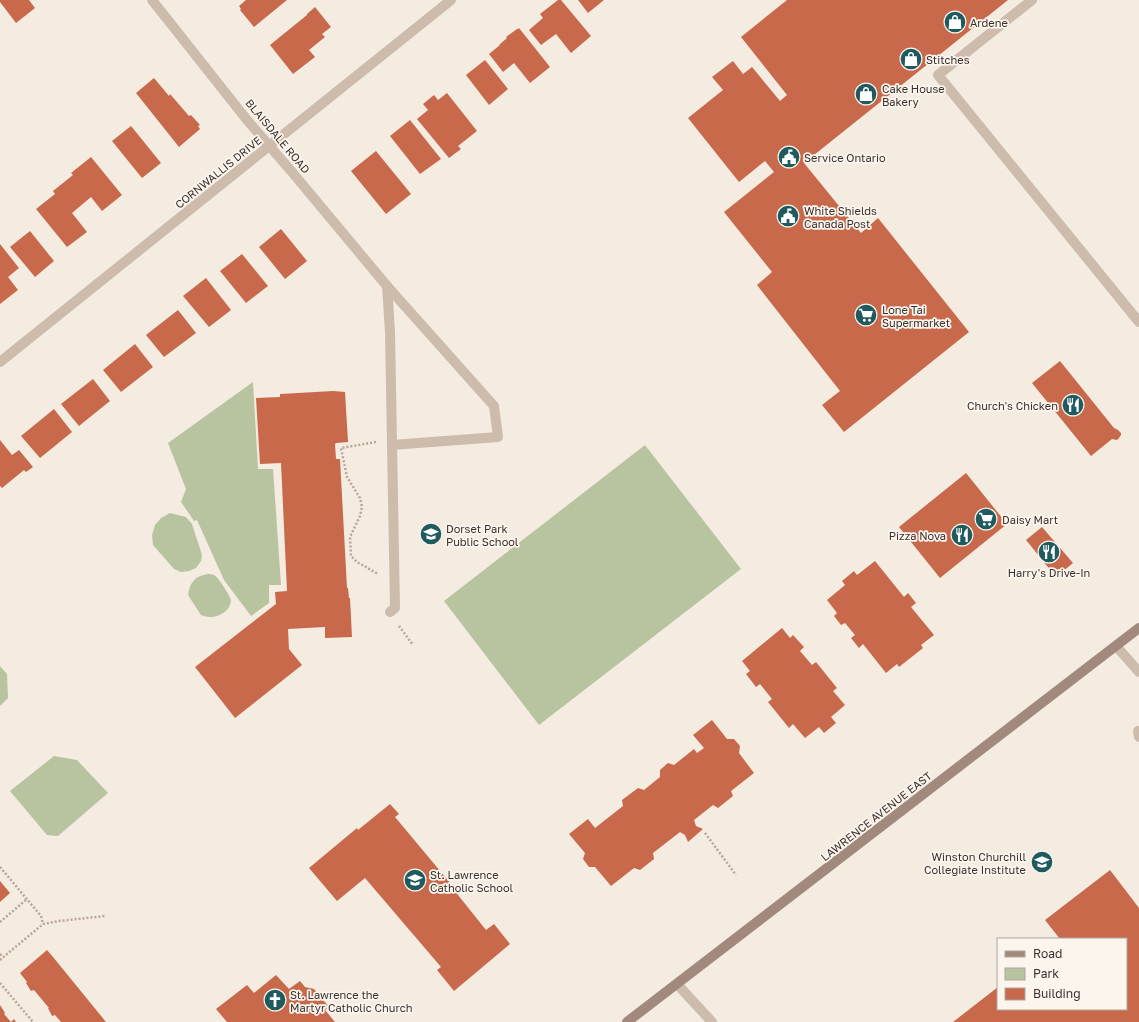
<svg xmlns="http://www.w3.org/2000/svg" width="1139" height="1022" font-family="'Golos Text',sans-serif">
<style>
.green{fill:#b8c4a0}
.building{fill:#c8694b}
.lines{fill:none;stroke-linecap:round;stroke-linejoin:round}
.path{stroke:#b9a596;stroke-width:2.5;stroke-dasharray:2 2;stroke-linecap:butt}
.service{stroke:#cdbbac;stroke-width:10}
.minor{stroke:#cdbbac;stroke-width:10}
.secondary{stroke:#a18a7d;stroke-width:10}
.labels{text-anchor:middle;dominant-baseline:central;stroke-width:3.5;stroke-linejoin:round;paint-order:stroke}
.poi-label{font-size:11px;fill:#3b302b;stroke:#fbf5ee;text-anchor:start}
.street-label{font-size:11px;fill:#3b302b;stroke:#fbf5ee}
</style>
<rect width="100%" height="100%" fill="#f4ebe1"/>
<g class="green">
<polygon points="253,382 258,469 273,469 281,585 269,585 269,603 251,616 224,580 197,520 194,521 181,502 186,489 168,443"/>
<polygon points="645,445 741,569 539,725 444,601"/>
<polygon points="170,513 186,517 192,524 202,555 201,561 196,568 189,571 181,572 174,569 153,545 152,535 155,525 161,518"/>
<path d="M208,574c2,0 4,0 6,1 4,2 17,22 17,26 -2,14 -19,19 -30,14l-13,-20c2,-13 7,-19 20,-21z"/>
<polygon points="0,666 7,674 8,698 0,706"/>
<polygon points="54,756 77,760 108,793 58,836 47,835 10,791"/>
</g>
<g class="building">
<polygon points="0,0 29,0 35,8 16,23 0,2"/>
<polygon points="246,0 287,0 254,27 240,10 241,9 239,6"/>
<polygon points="558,0 561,0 591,36 571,53 556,34 541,45 529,30 543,18 540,14"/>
<polygon points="578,0 604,0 588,13"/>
<polygon points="787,0 1008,0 804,163 861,233 878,218 969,332 844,432 822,405 840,391 757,285 772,272 724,212 774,172 765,161 739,182 688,118 723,90 712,77 733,61 743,74 752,67 780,101 787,95 741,37"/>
<polygon points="315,7 331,27 322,34 325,37 309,50 315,57 293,74 270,45 307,15 307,14"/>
<polygon points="519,28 550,67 530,83 514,63 503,72 489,54 500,45 499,45 507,38 506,37 517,29 518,29"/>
<polygon points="485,60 508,89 489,105 466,75"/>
<polygon points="154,78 169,96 170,94 189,116 191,115 200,125 198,126 200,129 179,147 136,93"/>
<polygon points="447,93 477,131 458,146 461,149 449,158 417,119 428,110 423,104 434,95 438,100"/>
<polygon points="410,120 441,159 420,174 390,136"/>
<polygon points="131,126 161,163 142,178 112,141"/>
<polygon points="376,151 411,194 386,214 351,171"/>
<polygon points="91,157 122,195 102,211 91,197 72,213 87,232 67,247 36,209 55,194 53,191 73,175 71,173"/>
<polygon points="281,229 307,261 285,279 259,247"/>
<polygon points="30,231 54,261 35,277 10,247"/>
<polygon points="0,244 19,268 8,277 18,290 0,304"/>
<polygon points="242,254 268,286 246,303 220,271"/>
<polygon points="206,278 231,310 209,327 183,296"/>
<polygon points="178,310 196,333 164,357 146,335"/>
<polygon points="135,344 153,367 121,392 103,370"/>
<polygon points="1060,361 1114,428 1118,430 1121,433 1121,435 1119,438 1117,440 1112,439 1091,456 1032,383"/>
<polygon points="93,379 110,401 79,426 61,404"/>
<polygon points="333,391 345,392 348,442 336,443 335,444 336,459 340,459 347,588 348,588 349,598 350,598 352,637 325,638 325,627 288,629 289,649 302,665 235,718 195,667 276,604 275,592 287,591 281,463 260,464 256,398 280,397 280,394"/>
<polygon points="54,409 72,432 40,458 21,436"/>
<polygon points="0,440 12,455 19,450 33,467 26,472 24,470 2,488 0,486"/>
<polygon points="966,473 1007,524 940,578 899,527"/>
<polygon points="1042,527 1073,563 1056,577 1026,540"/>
<polygon points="875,561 904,597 908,593 916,603 911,607 934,635 921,645 923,648 899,667 897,664 886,673 863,644 859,648 851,638 855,635 845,623 841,625 834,616 837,613 827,600 845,585 842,581 854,571 857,575"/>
<polygon points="782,628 790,638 793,635 804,647 800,651 812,665 816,662 837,688 833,691 845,705 831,717 836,723 824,733 819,727 805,738 793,724 789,728 768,702 772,699 760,684 756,687 746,674 750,671 742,661"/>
<polygon points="712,720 727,739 734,739 740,746 739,753 754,773 731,791 733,796 718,808 713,805 694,820 696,826 703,829 688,842 685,835 680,832 653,853 654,859 640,870 634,868 611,886 595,867 589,867 583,859 585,853 569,834 588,819 595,828 623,806 622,800 638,788 644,790 660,777 660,770 668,763 674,765 694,749 697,753 704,748 693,735"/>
<polygon points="390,804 399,814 395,817 451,884 450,885 486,930 494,924 510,944 454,991 437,970 441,967 365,878 337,901 309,868 357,828 358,830"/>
<polygon points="1110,870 1139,908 1139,1022 953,1022 998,987 998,1009 1126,1009 1126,939 1060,939 1045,920"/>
<polygon points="0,881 10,893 0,902"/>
<polygon points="47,950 53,957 106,1022 61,1022 55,1015 52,1016 48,1008 49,1008 34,990 31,991 26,983 27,982 20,973"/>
<polygon points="276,975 289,989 300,981 305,987 314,989 329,1007 325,1010 335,1022 227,1022 216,1009 247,985 254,993"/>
<polygon points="0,1005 5,1013 4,1014 11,1022 14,1019 16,1022 0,1022"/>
</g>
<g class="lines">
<g class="path">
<polyline points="376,442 341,448 347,477 360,498 362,507 360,516 350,537 351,556 357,562 378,574"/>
<polyline points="399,626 413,645"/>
<polyline points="705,833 736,875"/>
<polyline points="0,867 41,916 43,924"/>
<polyline points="0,922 27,899"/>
<polyline points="0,954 3,957"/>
<polyline points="0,960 43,924 59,921 105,916"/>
<polyline points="0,983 33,1022"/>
</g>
<g class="service">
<polyline points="1032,0 938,75 1139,322"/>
<polyline points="387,286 390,332 395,608 390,612"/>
<polyline points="387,286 494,406 498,437 392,445"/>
<polyline points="1116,646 1139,672"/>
<polyline points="1139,731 1138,731 1139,737"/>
<polyline points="677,984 712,1022"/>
</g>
<g class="minor">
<polyline points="152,0 247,120 292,172 387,286"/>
<polyline points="0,362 451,0"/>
</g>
<polyline class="secondary" points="627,1022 1139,628"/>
</g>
<defs>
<g id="shop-disc" transform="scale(1.15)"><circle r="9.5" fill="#1f5a5e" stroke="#fbf5ee"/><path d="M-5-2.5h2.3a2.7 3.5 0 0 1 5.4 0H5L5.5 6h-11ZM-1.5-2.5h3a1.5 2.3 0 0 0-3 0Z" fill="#fff"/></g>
<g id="civic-disc" transform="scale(1.15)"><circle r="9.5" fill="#1f5a5e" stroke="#fbf5ee"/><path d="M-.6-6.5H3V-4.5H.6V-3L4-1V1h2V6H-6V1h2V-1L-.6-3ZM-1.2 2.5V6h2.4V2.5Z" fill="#fff"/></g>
<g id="supermarket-disc" transform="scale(1.15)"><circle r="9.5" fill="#1f5a5e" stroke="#fbf5ee"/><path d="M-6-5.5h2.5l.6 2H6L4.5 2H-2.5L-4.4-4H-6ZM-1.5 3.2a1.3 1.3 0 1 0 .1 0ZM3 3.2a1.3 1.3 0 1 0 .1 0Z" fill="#fff"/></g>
<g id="restaurant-disc" transform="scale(1.15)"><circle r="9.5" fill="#1f5a5e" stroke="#fbf5ee"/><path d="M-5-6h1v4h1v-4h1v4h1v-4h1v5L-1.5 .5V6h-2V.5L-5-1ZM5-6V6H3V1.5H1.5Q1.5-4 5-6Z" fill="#fff"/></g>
<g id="school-disc" transform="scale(1.15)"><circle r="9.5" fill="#1f5a5e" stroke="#fbf5ee"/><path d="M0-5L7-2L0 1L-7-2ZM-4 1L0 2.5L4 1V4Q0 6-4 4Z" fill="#fff"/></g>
<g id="church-disc" transform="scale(1.15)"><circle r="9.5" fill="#1f5a5e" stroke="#fbf5ee"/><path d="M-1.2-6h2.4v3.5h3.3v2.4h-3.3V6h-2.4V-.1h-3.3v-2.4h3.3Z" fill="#fff"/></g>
</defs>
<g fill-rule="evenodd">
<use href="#shop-disc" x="955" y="22"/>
<use href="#shop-disc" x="911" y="59"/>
<use href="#shop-disc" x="866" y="94"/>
<use href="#civic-disc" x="789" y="157"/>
<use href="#civic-disc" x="788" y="216"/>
<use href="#supermarket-disc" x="866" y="315"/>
<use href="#restaurant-disc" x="1073" y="405"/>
<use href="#supermarket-disc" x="986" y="519"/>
<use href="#school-disc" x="431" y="534"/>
<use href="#restaurant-disc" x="962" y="535"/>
<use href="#restaurant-disc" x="1049" y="552"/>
<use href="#school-disc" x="1042" y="862"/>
<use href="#school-disc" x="415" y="880"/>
<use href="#church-disc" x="275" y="1000"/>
</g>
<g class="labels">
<g class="poi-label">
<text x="970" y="22">Ardene</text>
<text x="926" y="59">Stitches</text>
<text x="882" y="88">Cake House<tspan x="882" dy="13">Bakery</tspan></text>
<text x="804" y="157">Service Ontario</text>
<text x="804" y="210">White Shields<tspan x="804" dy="13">Canada Post</tspan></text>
<text x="882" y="309">Lone Tai<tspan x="882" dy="13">Supermarket</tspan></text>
<text x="1058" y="405" text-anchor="end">Church's Chicken</text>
<text x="1002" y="519">Daisy Mart</text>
<text x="446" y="528">Dorset Park<tspan x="446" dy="13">Public School</tspan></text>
<text x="946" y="535" text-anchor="end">Pizza Nova</text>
<text x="1049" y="572" text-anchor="middle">Harry's Drive-In</text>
<text x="1026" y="856" text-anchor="end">Winston Churchill<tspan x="1026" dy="13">Collegiate Institute</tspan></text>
<text x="430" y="874">St. Lawrence<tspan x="430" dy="13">Catholic School</tspan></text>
<text x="290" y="994">St. Lawrence the<tspan x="290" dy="13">Martyr Catholic Church</tspan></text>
</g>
<g class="street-label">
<text transform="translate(278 136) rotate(50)">BLAISDALE ROAD</text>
<text transform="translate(218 172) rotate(-39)">CORNWALLIS DRIVE</text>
<text transform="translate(876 816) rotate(-38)">LAWRENCE AVENUE EAST</text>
</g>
</g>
<rect x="997" y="938" width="130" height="72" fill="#fbf5ee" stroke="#aea6a0"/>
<rect x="1005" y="951" width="20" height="6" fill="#a18a7d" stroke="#aea6a0"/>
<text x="1033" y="958" font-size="12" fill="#3b302b">Road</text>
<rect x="1005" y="968" width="20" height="12" fill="#b8c4a0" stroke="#aea6a0"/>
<text x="1033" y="978" font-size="12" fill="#3b302b">Park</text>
<rect x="1005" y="988" width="20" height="12" fill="#c8694b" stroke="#aea6a0"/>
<text x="1033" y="998" font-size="12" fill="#3b302b">Building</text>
</svg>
